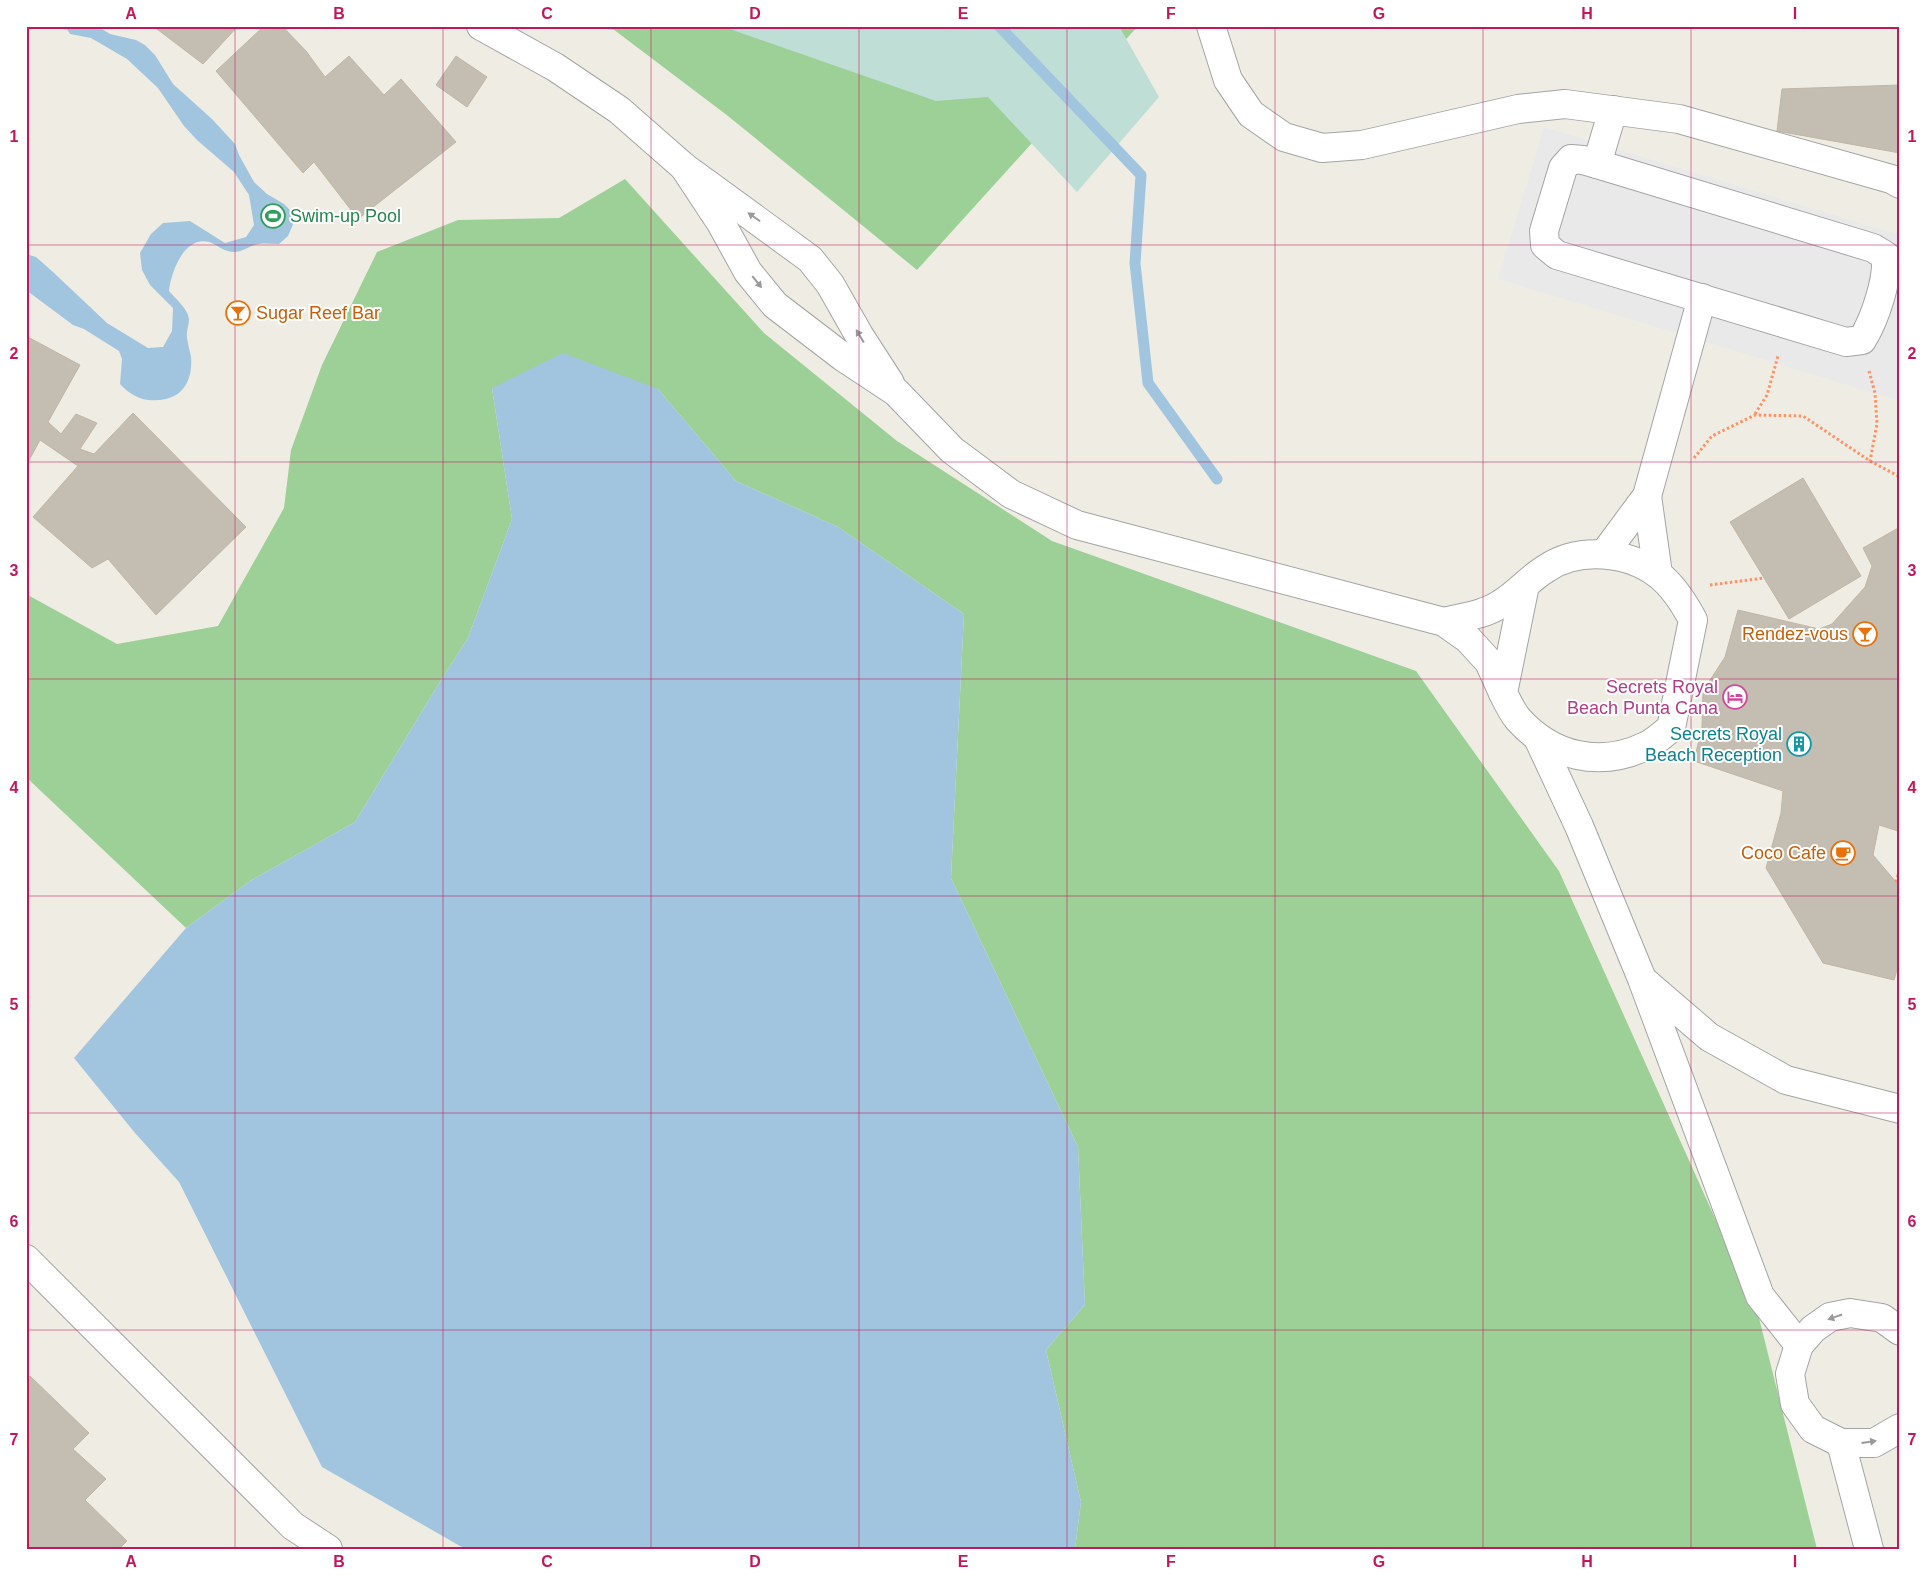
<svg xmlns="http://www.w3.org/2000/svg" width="1926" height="1575" font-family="Arial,sans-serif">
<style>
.forest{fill:#9cd096}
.wetland{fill:#bfded5}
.parking{fill:#e9e9e9}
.water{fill:#a1c5de}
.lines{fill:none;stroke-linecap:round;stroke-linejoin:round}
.stream{stroke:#a1c5de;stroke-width:11}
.building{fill:#c4bdb2;stroke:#c1b6a5}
.minor-casing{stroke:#a4a4a4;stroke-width:30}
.path{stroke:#ff9164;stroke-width:3;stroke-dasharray:2.5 2.5;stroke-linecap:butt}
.minor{stroke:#fff;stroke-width:28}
.oneway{fill:#999}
.grid{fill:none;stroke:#c2185b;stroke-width:1;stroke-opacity:0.55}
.labels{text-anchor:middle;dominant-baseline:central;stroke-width:4;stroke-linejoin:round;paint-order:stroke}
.leisure-label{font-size:18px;fill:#27864d;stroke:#fff;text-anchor:start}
.food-label{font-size:18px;fill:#c56008;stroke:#fff;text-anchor:end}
.hotel-label{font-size:18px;fill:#b23c85;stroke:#fff;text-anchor:end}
.culture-label{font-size:18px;fill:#0d838f;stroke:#fff;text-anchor:end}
.neatline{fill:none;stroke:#c2185b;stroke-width:2}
.grid-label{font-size:16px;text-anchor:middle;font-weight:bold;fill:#c2185b}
</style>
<rect width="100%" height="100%" fill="#efede3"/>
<g class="forest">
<polygon points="609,26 1138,26 917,270 728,116"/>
<polygon points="625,179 764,333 897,441 1052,541 1416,671 1559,871 1758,1314 1817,1549 1075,1549 1081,1502 1046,1350 1085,1305 1078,1147 951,878 964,614 838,527 736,481 658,389 492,388 512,519 468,638 441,680 355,822 250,881 186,928 26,777 26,594 117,644 218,626 284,508 291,450 322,365 377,252 458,220 559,218"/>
</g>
<polygon class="wetland" points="721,26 1119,26 1159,97 1077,192 988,97 936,101"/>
<polygon class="parking" points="1544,127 1900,235 1900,401 1498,279"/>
<g class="water">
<path d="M65,26h32l13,8 26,6 9,5 10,10 18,29 39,35 23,25 4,11 15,27 13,12 17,10 8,8 3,8 -7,16 -9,8c-7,0 -14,-1 -20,0 -9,1 -15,8 -25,8 -10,0 -16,-7 -25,-10 -25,-6 -38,30 -40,49 6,7 19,18 20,28 0,6 -3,13 -2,19 1,7 3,13 4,19 2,24 -9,42 -33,43 -15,2 -28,-5 -38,-16l2,-25 -3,-8 -35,-22 -11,-4 -47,-35v-36l10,3 17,15 54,51 41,25 15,-1 9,-16 1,-23 -23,-23 -8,-15 -2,-17 11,-19 12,-11 27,-2 35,22 21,-6 8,-12 -5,-30 -15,-23 -37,-32 -13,-14 -26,-38 -31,-29 -36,-21 -21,-4z"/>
<polygon points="563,353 658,389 736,481 838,527 964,614 951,878 1078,1147 1085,1305 1046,1350 1081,1502 1075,1549 467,1549 460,1546 322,1467 179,1182 135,1133 74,1058 186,928 250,881 355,822 441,680 468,638 512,519 492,388"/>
</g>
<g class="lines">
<polyline class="stream" points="999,26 1141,175 1135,263 1148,383 1217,479"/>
</g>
<g class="building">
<polygon points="153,26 238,26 203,64"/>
<polygon points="264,26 282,26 306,51 325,77 349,56 384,95 401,79 456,142 358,219 314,162 303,173 216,71"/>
<polygon points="456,56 487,77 467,107 436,85"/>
<polygon points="1900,85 1900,153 1777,131 1782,89"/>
<polygon points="26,336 80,365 48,422 61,434 76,414 97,423 80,449 94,454 133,413 246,527 156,615 108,559 92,568 33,517 78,466 40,440 26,466"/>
<polygon points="1803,478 1861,576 1789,619 1730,522"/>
<polygon points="1900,527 1900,824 1898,831 1879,825 1873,855 1896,882 1900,884 1900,959 1894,980 1823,963 1766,868 1781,813 1783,791 1694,761 1702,727 1703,691 1725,657 1738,610 1819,629 1832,624 1865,587 1872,566 1863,548"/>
<polygon points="30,1376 89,1433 73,1449 106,1479 85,1500 127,1541 119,1549 26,1549 26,1380"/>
</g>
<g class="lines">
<g class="minor-casing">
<g id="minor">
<polyline points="481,26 555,67 619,110 684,167 810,259 830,284 859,335 890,383"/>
<polyline points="1211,26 1228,80 1251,114 1284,137 1322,148 1362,145 1518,109 1565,104 1679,119 1891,179 1900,184"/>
<path d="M1571,159l12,1 14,4 276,84 13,8c2,24 -11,63 -24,84l-16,2 -289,-87 -12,-10 -1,-14 19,-63z"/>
<polyline points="1597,164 1613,110"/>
<polyline points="684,167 721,223 748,272 775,305 843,357 896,392 952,450 1011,494 1077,525 1444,622 1468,639 1489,662 1503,693"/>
<polyline points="1647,496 1658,574"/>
<polyline points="1604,554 1647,496 1702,298"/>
<path d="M1444,622c19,-5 41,-7 58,-19 16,-10 28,-25 45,-35 32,-21 81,-17 112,7 15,12 25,28 34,45l-22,108c-8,6 -16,14 -25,18 -46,22 -94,11 -128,-27 -6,-7 -11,-18 -15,-26l22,-108"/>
<polyline points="1538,738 1579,826 1642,979 1760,1296 1799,1345"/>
<polyline points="1644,981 1709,1037 1786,1080 1900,1109"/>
<polyline points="26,1259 293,1526 328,1549"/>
<polyline points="1900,1331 1882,1318 1850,1313 1830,1317 1813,1329 1799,1345 1790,1374 1795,1404 1813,1429 1841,1443 1874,1443 1900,1428"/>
<polyline points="1841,1443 1869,1549"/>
</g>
</g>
<g class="path">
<polyline points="1869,371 1875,393 1877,424 1870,461"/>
<polyline points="1755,414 1767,395 1778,356"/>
<polyline points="1694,458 1712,436 1755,415 1803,416 1870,461 1900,477"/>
<polyline points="1710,585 1764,578"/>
<polyline points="1896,882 1900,868"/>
</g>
<use href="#minor" class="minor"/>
</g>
<defs><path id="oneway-solid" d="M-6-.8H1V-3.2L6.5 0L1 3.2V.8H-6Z" transform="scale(1.25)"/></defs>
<g class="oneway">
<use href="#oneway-solid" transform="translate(754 217) rotate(-145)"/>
<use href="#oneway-solid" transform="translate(757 282) rotate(51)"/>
<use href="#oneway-solid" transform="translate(860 336) rotate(-121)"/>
<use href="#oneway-solid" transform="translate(1835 1317) rotate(161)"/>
<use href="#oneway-solid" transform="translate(1869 1442) rotate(-8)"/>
</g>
<path class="grid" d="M235,26v1523M443,26v1523M651,26v1523M859,26v1523M1067,26v1523M1275,26v1523M1483,26v1523M1691,26v1523M26,245h1874M26,462h1874M26,679h1874M26,896h1874M26,1113h1874M26,1330h1874"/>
<defs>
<g id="stadium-ring" transform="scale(1.25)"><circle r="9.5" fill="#fff" stroke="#2e9e5b" stroke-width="1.5"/><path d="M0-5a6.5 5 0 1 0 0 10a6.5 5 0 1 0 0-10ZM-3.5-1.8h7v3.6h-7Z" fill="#2e9e5b"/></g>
<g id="bar-ring" transform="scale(1.25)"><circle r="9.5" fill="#fff" stroke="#e8710a" stroke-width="1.5"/><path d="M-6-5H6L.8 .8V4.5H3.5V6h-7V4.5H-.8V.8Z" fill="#e8710a"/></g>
<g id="hotel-ring" transform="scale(1.25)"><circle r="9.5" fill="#fff" stroke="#d1479c" stroke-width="1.5"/><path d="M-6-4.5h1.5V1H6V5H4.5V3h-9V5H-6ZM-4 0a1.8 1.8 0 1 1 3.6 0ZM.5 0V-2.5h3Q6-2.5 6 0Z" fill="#d1479c"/></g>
<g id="building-ring" transform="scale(1.25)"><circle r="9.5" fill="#fff" stroke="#0f9aa8" stroke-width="1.5"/><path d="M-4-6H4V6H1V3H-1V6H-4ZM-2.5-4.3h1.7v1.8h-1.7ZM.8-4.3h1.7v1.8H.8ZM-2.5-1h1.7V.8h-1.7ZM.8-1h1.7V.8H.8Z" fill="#0f9aa8"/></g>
<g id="cafe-ring" transform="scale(1.25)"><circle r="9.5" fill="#fff" stroke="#e8710a" stroke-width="1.5"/><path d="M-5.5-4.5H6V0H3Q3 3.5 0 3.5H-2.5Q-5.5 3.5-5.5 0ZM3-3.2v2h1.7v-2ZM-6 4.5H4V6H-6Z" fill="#e8710a"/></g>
</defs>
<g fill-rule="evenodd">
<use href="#stadium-ring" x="273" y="216"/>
<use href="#bar-ring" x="238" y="313"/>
<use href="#bar-ring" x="1865" y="634"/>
<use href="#hotel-ring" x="1735" y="697"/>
<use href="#building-ring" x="1799" y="744"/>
<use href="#cafe-ring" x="1843" y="853"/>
</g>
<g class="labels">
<g class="leisure-label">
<text x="290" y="216">Swim-up Pool</text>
</g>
<g class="food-label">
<text x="256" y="313" text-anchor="start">Sugar Reef Bar</text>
<text x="1848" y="634">Rendez-vous</text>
<text x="1826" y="853">Coco Cafe</text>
</g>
<g class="hotel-label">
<text x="1718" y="687">Secrets Royal<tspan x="1718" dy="21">Beach Punta Cana</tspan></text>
</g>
<g class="culture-label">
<text x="1782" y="734">Secrets Royal<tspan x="1782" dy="21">Beach Reception</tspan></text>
</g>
</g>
<rect width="1926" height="1575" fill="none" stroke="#ffffff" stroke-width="55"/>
<rect x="28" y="28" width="1870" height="1520" class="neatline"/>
<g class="grid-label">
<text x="131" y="19">A</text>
<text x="339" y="19">B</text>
<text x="547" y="19">C</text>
<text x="755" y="19">D</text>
<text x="963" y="19">E</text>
<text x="1171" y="19">F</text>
<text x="1379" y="19">G</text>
<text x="1587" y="19">H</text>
<text x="1795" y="19">I</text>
<text x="14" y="142">1</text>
<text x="1912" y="142">1</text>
<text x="14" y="359">2</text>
<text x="1912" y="359">2</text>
<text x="14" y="576">3</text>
<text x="1912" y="576">3</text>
<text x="14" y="793">4</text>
<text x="1912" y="793">4</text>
<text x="14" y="1010">5</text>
<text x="1912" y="1010">5</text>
<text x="14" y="1227">6</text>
<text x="1912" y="1227">6</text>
<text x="14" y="1445">7</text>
<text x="1912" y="1445">7</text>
<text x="131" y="1567">A</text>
<text x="339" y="1567">B</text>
<text x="547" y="1567">C</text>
<text x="755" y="1567">D</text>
<text x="963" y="1567">E</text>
<text x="1171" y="1567">F</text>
<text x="1379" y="1567">G</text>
<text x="1587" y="1567">H</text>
<text x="1795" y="1567">I</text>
</g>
</svg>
